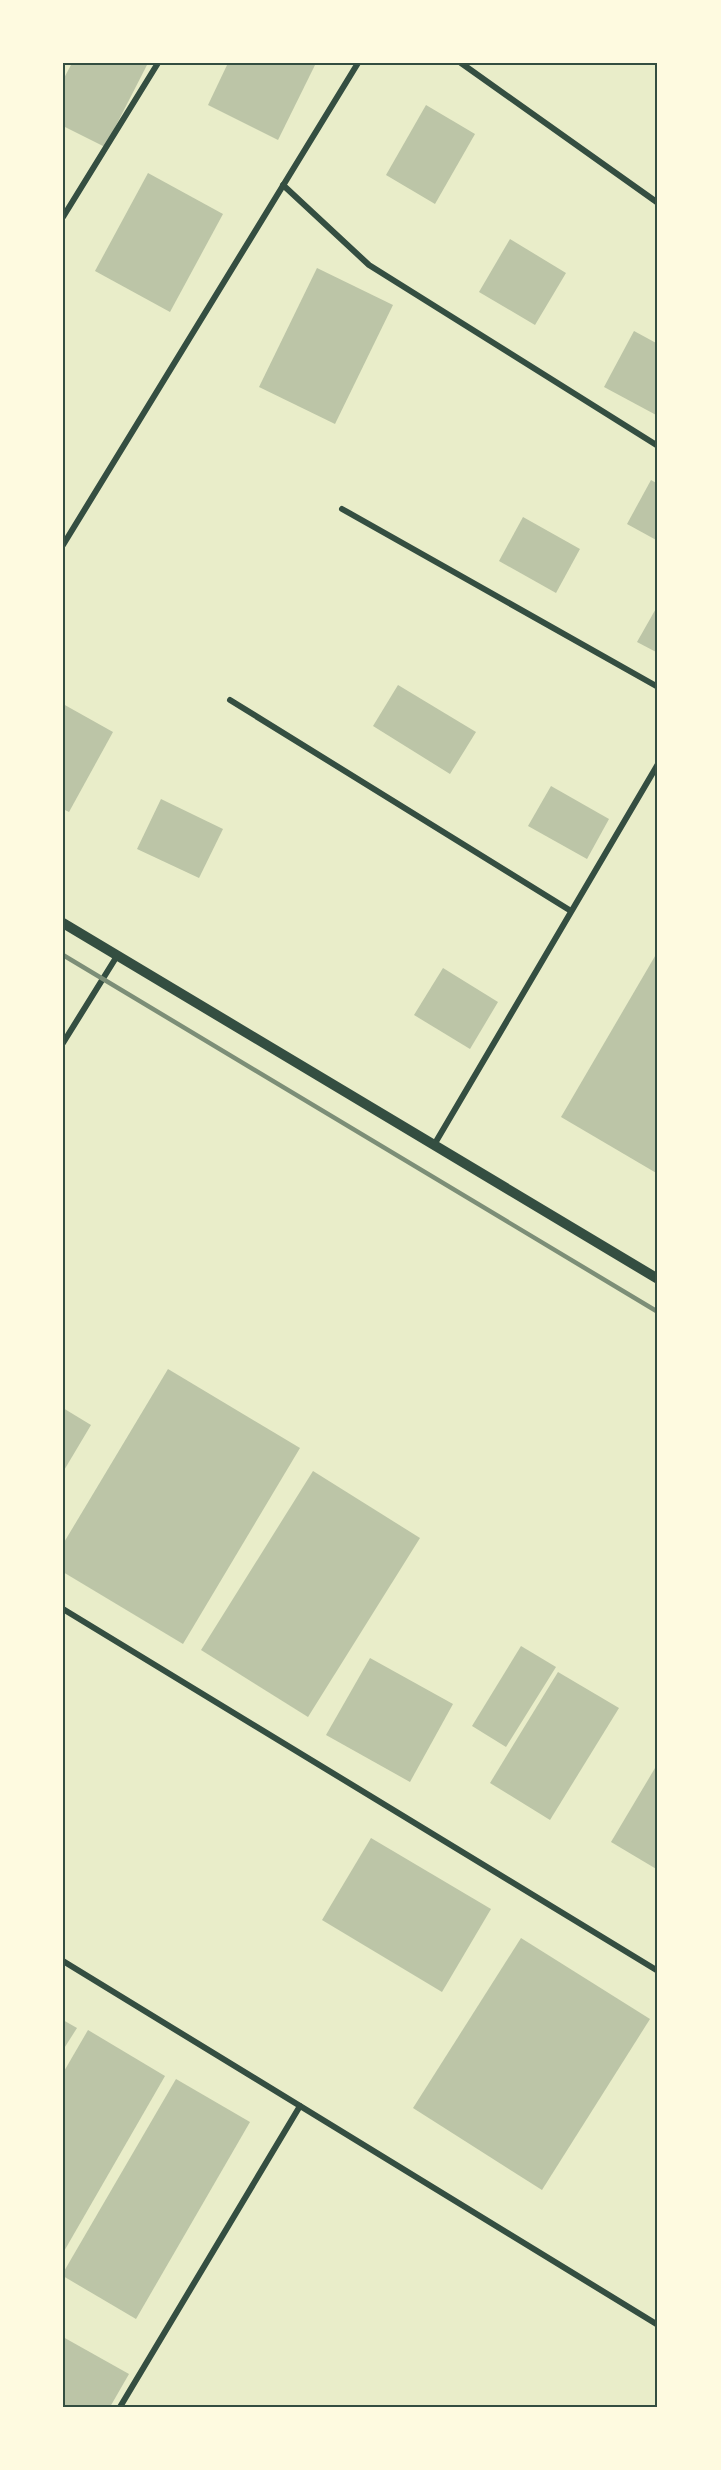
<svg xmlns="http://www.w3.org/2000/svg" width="721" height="2470" font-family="'PT Sans',sans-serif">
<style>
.building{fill:#bcc5a7}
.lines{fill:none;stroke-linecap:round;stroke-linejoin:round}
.minor{stroke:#344e41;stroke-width:6}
.tertiary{stroke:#344e41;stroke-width:10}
.rail{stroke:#7c8e77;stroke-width:4.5}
.neatline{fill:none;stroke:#344e41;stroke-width:2}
</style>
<rect width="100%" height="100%" fill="#e9edc9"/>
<g class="building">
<polygon points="72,63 148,63 105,147 63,126 63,80"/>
<polygon points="228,63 316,63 278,140 208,105"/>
<polygon points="426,105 475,134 435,204 386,175"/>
<polygon points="148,173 223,214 170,312 95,271"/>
<polygon points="510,239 566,273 535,325 479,292"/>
<polygon points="317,268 393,305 335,424 259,387"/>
<polygon points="634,331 658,344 658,416 604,387"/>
<polygon points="651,480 658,484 658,541 627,524"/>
<polygon points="523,517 580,549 556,593 499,561"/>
<polygon points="658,605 658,653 637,642"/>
<polygon points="398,685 476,732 450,774 373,726"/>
<polygon points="63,704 113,732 69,812 63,809"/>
<polygon points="551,786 609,819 587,859 528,826"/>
<polygon points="161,799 223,829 199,878 137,849"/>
<polygon points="658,951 658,1174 561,1117"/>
<polygon points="443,968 498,1002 470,1049 414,1015"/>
<polygon points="168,1369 300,1448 183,1644 63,1572 63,1544"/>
<polygon points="63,1408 91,1425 63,1472"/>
<polygon points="313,1471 420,1538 308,1717 201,1650"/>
<polygon points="521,1646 556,1667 506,1747 472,1726"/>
<polygon points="370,1658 453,1704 410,1782 326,1735"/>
<polygon points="558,1672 619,1708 550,1820 490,1783"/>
<polygon points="658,1763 658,1870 611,1842"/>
<polygon points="371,1838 491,1909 442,1992 322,1920"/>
<polygon points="521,1938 650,2019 542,2190 413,2108"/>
<polygon points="63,2020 77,2028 63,2050"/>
<polygon points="88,2030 165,2076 63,2253 63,2073"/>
<polygon points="176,2079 250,2122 136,2319 63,2276 63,2273"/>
<polygon points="63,2337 129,2374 110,2407 63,2407"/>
</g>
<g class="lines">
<g class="minor">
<polyline points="461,63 658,203"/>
<polyline points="283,185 369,265 658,446"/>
<polyline points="63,217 158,63"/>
<polyline points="342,509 658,687"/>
<polyline points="63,545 358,63"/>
<polyline points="230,700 571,911"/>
<polyline points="63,1043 117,956"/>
<polyline points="434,1145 658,764"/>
<polyline points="63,1609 658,1971"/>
<polyline points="63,1961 658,2325"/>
<polyline points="120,2407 300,2106"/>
</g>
<polyline class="tertiary" points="63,923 658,1279"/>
<polyline class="rail" points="63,955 658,1312"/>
</g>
<rect width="721" height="2470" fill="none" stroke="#fefae0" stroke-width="129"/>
<rect x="64" y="64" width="592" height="2342" class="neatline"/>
</svg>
